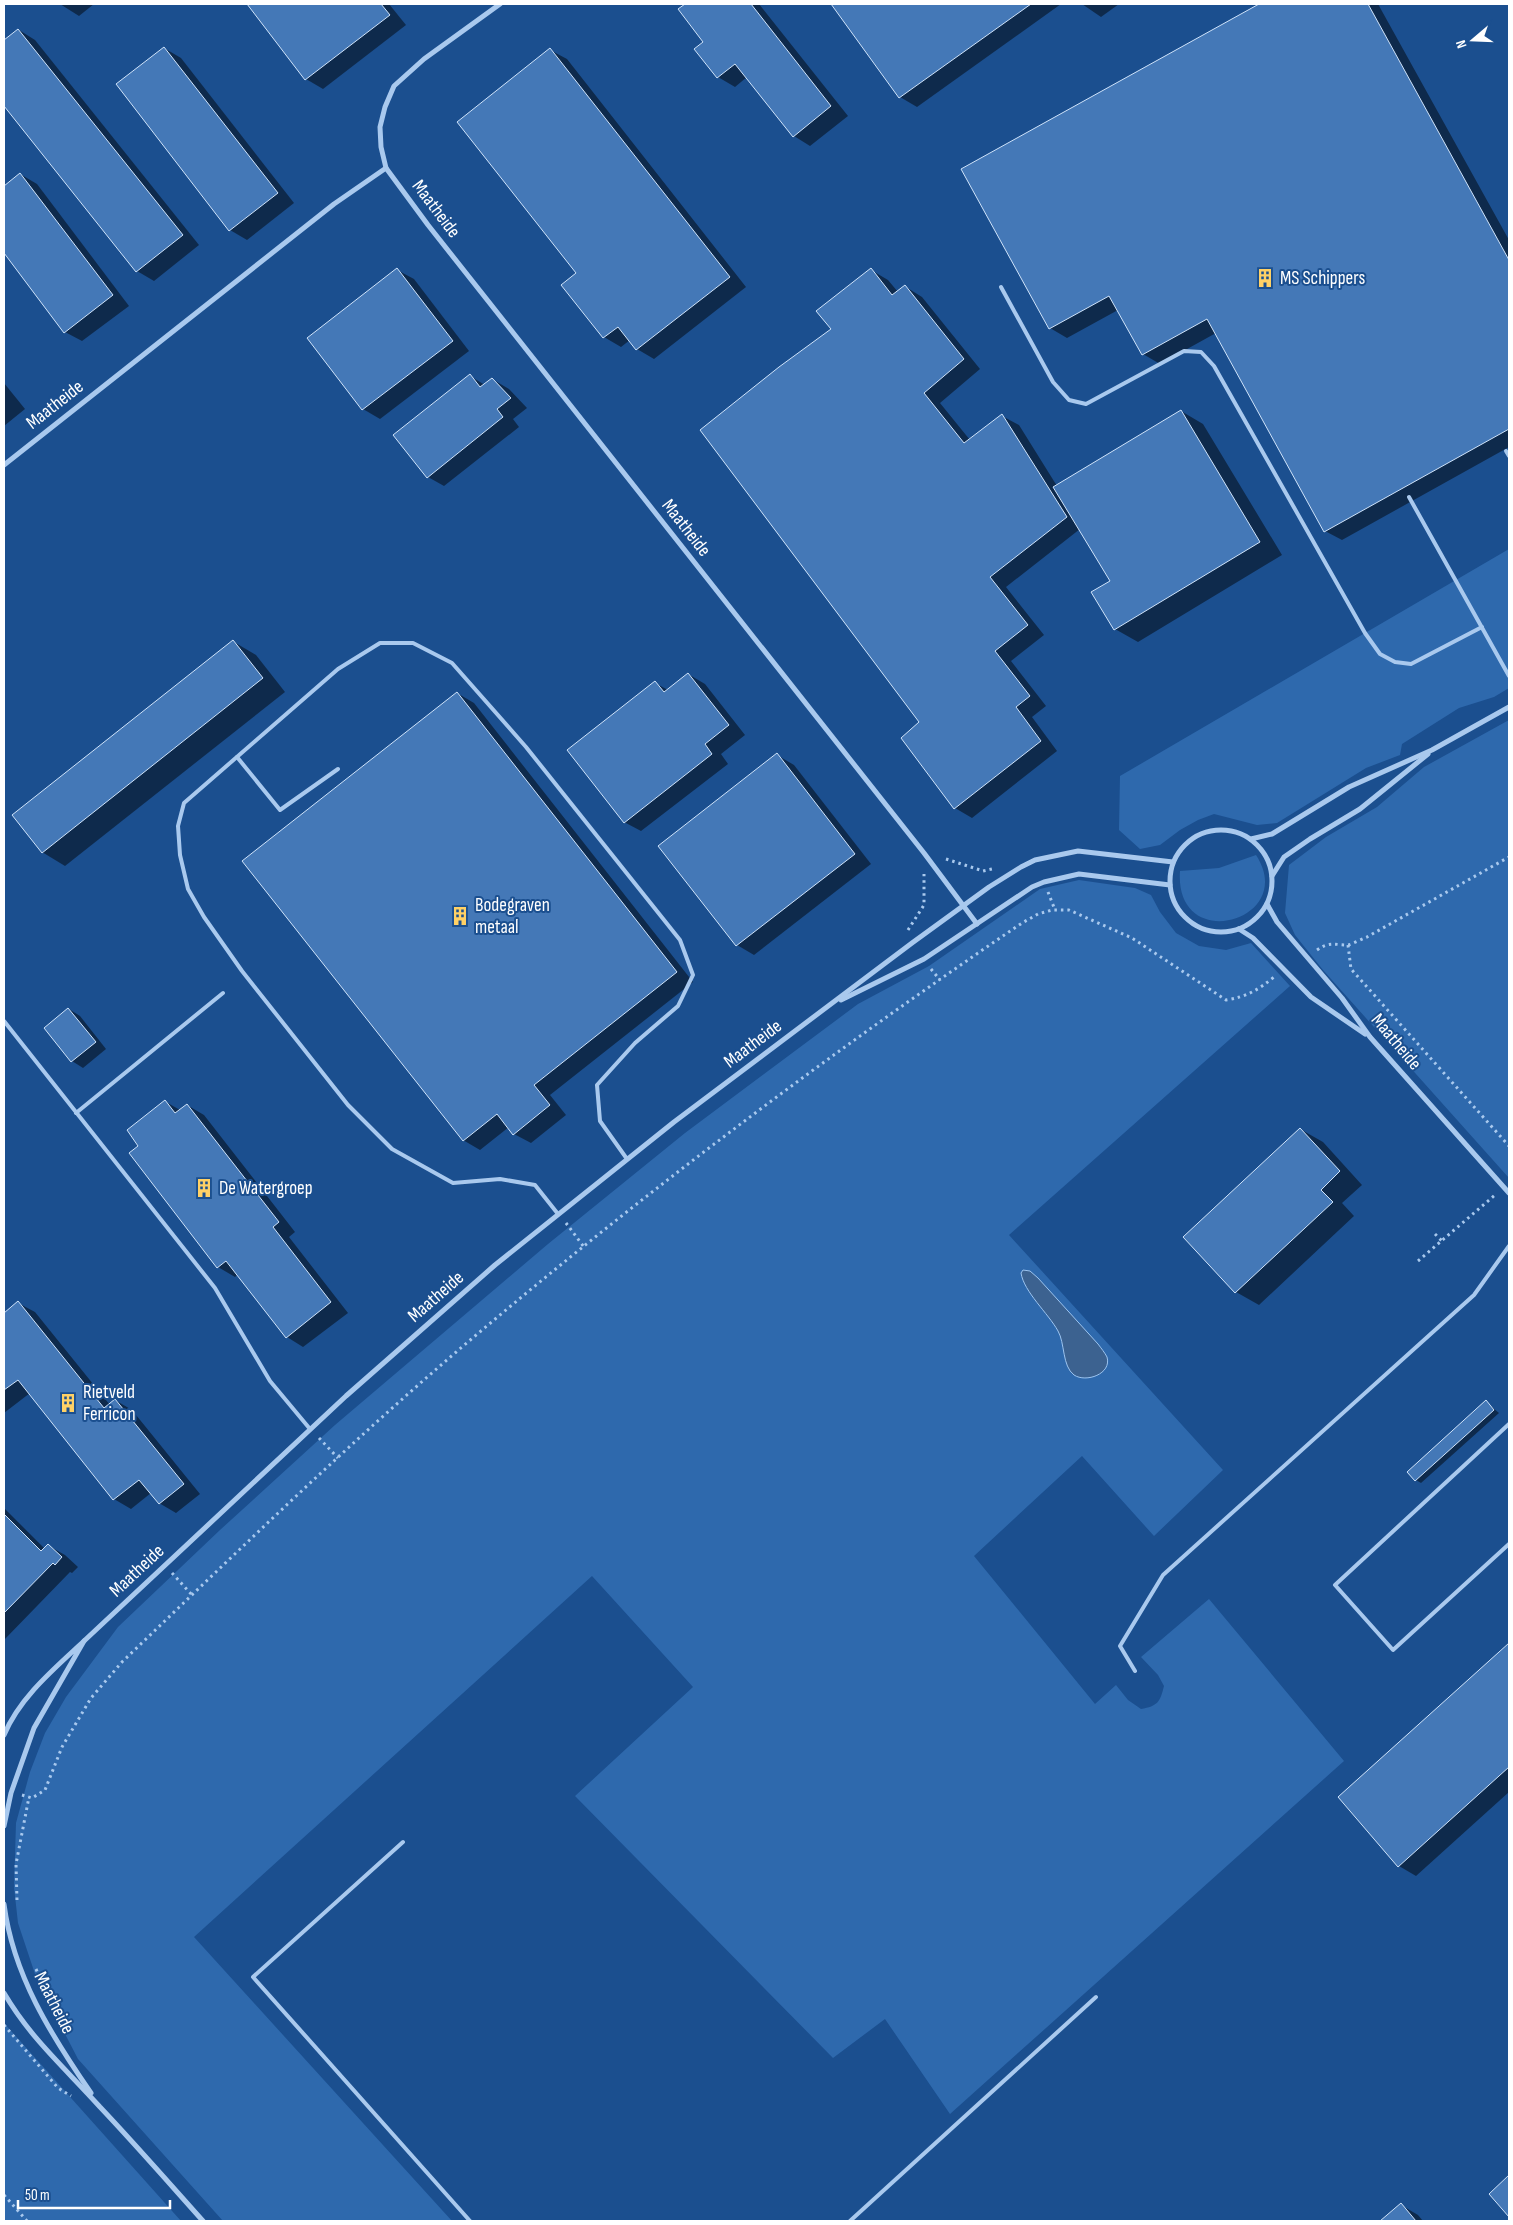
<svg xmlns="http://www.w3.org/2000/svg" width="1513" height="2225" font-family="'Sofia Sans Condensed',sans-serif">
<style>
.green{fill:#2e69ad}
.water{fill:#3c6290;stroke:#9cc4f0}
.shadow{fill:#0007}
.building{fill:#4478b7;stroke:#cfe3fa}
.lines{fill:none;stroke-linecap:round;stroke-linejoin:round}
.path{stroke:#a9c9ee;stroke-width:3;stroke-dasharray:2.5 4;stroke-linecap:butt}
.lane{stroke:#a9c9ee;stroke-width:4}
.street{stroke:#a9c9ee;stroke-width:5}
.labels{text-anchor:middle;dominant-baseline:central;stroke-width:4;stroke-linejoin:round;paint-order:stroke}
.street-label{font-size:19px;fill:#fff;stroke:#1b4f8f}
.poi-label{font-size:19px;fill:#fff;stroke:#1b4f8f;text-anchor:start}
</style>
<rect width="100%" height="100%" fill="#1b4f8f"/>
<g class="green">
<polygon points="1509,549 1509,688 1494,697 1459,708 1402,744 1400,755 1366,768 1277,823 1257,825 1214,814 1198,820 1180,830 1160,845 1140,849 1119,830 1120,776"/>
<polygon points="1509,720 1509,1178 1323,970 1295,935 1285,913 1289,865 1326,837 1377,807 1424,767"/>
<path d="M1256,855c43,66 -82,101 -76,16l39,-3z"/>
<path d="M1079,880l56,8 16,7 9,17 16,21 23,13 27,4 25,-7 39,43 -281,249 214,235 -69,66 -72,-80 -108,100 121,148 21,-19 12,15 13,9c17,-3 19,-7 23,-23l-6,-11 -17,-18 68,-58 135,162 -394,353 -65,-95 -52,39 -258,-262 118,-109 -101,-111 -398,361 258,284h-229l-145,-162 -41,-79 -19,-57 -4,-36 2,-64 14,-51 15,-39 21,-36 52,-70 102,-97 115,-105 213,-181 137,-111 173,-129 71,-38 111,-77z"/>
<polygon points="4,2023 181,2221 4,2221"/>
</g>
<path class="water" d="M1023,1270l7,1 8,7 60,66c3,4 7,9 9,13 5,17 -21,26 -33,18 -12,-9 -9,-32 -16,-44 -10,-18 -34,-39 -37,-58z"/>
<g class="shadow">
<polygon points="60,4 94,4 79,16"/>
<polygon points="249,4 389,4 406,25 323,89 306,79"/>
<polygon points="687,4 759,4 848,116 810,146 794,136 747,77 735,87 718,77 705,43 679,10"/>
<polygon points="833,4 1061,4 917,107 900,97"/>
<polygon points="1082,4 1119,4 1101,17"/>
<polygon points="1262,4 1378,4 1509,240 1509,447 1342,540 1325,531 1216,333 1160,364 1143,354 1118,310 1067,338 1050,328 963,170"/>
<polygon points="19,30 35,40 199,245 154,281 137,271 4,104 4,42"/>
<polygon points="164,48 181,58 294,203 247,240 230,230"/>
<polygon points="550,50 567,59 746,287 654,359 637,349 630,340 621,347 604,337 563,285 577,274"/>
<polygon points="20,174 37,184 129,306 82,341 65,332 4,251 4,187"/>
<polygon points="397,270 414,279 469,351 380,419 363,409"/>
<polygon points="871,270 888,280 898,292 906,287 922,297 980,369 940,403 970,440 1002,416 1019,425 1057,486 1181,411 1203,424 1282,555 1138,642 1115,629 1093,592 1111,581 1080,529 1006,587 1044,635 1011,661 1046,706 1032,717 1057,751 972,818 955,808 920,723 833,329"/>
<polygon points="470,376 485,385 492,379 509,389 527,408 513,419 519,427 444,486 428,477"/>
<polygon points="4,383 25,409 4,426"/>
<polygon points="234,642 256,655 285,692 65,866 42,852"/>
<polygon points="688,674 705,684 745,735 721,754 728,764 641,831 624,822 655,683 668,690"/>
<polygon points="457,693 474,703 693,982 550,1095 566,1115 531,1143 514,1134 509,1127 480,1150 463,1140"/>
<polygon points="777,755 794,765 871,864 754,955 737,945 660,846"/>
<polygon points="69,1009 80,1016 106,1049 83,1068 72,1061"/>
<polygon points="166,1102 180,1110 187,1105 204,1115 295,1232 289,1237 348,1313 303,1347 287,1337 238,1274 235,1277 218,1267 140,1146"/>
<polygon points="1300,1129 1323,1142 1362,1185 1342,1203 1354,1216 1259,1305 1236,1292 1185,1237"/>
<polygon points="18,1303 35,1312 110,1405 115,1400 132,1410 200,1494 176,1513 159,1503 151,1493 131,1509 114,1499 30,1393 4,1413 4,1314"/>
<polygon points="1486,1402 1499,1413 1421,1483 1416,1480"/>
<polygon points="4,1508 45,1549 49,1546 65,1555 78,1567 72,1573 70,1572 4,1640"/>
<polygon points="1509,1645 1509,1792 1416,1876 1399,1866 1340,1797"/>
<polygon points="1401,2205 1418,2215 1423,2221 1382,2221"/>
</g>
<g class="building">
<polygon points="247,4 381,4 390,15 305,80"/>
<polygon points="685,4 751,4 831,106 793,137 735,64 717,78 694,49 703,42 678,9"/>
<polygon points="831,4 1031,4 899,98"/>
<polygon points="1259,4 1368,4 1509,260 1509,429 1324,532 1207,319 1142,355 1109,296 1049,329 961,169"/>
<polygon points="18,29 183,235 136,272 4,106 4,40"/>
<polygon points="164,47 278,193 229,231 116,84"/>
<polygon points="550,48 730,277 636,350 618,327 603,338 561,285 576,273 457,122"/>
<polygon points="20,173 113,295 64,333 4,253 4,186"/>
<polygon points="397,268 453,341 362,410 307,338"/>
<polygon points="871,268 892,295 905,285 964,359 924,393 964,443 1002,414 1067,517 990,577 1028,625 995,651 1030,696 1016,707 1041,741 954,809 901,738 919,722 700,430 779,367 831,329 816,311"/>
<polygon points="470,374 480,387 492,378 511,398 497,409 503,417 427,478 393,435"/>
<polygon points="1181,410 1260,542 1114,630 1091,592 1110,581 1053,487"/>
<polygon points="233,640 263,678 42,853 12,815"/>
<polygon points="688,673 729,725 705,744 712,754 624,823 567,750 655,681 664,692"/>
<polygon points="457,692 677,972 534,1085 550,1105 513,1135 497,1114 463,1141 242,861"/>
<polygon points="777,753 855,854 736,946 658,846"/>
<polygon points="68,1008 96,1042 71,1062 44,1028"/>
<polygon points="165,1100 175,1113 187,1104 279,1222 273,1227 331,1302 286,1338 226,1261 217,1268 129,1153 138,1146 127,1130"/>
<polygon points="1300,1128 1340,1171 1321,1190 1333,1202 1235,1293 1183,1237"/>
<polygon points="18,1301 104,1408 115,1399 184,1484 159,1504 139,1480 113,1500 18,1380 4,1390 4,1313"/>
<polygon points="1486,1400 1494,1410 1415,1481 1407,1472"/>
<polygon points="4,1514 41,1551 48,1544 62,1557 55,1565 53,1563 4,1613"/>
<polygon points="1509,1643 1509,1767 1398,1867 1338,1797"/>
<polygon points="1509,2175 1509,2217 1489,2194"/>
<polygon points="1401,2203 1416,2221 1380,2221"/>
</g>
<g class="lines">
<g class="path">
<polyline points="946,859 983,871 992,869"/>
<polyline points="1048,892 1055,910"/>
<polyline points="908,930 924,905 924,874"/>
<polyline points="1348,945 1351,969 1509,1146"/>
<path d="M1317,950c13,-9 17,-5 31,-5 5,-1 13,-6 19,-8l142,-80"/>
<polyline points="931,969 940,980"/>
<polyline points="566,1223 584,1247"/>
<polyline points="1435,1234 1442,1241"/>
<polyline points="1418,1261 1495,1195"/>
<polyline points="319,1438 338,1458"/>
<polyline points="172,1573 192,1595"/>
<path d="M22,1795l10,3 13,-8 17,-43 29,-49 31,-36c116,-111 231,-223 353,-326 175,-148 358,-285 547,-413l16,-9 14,-4h17l63,28 94,62c20,-3 32,-10 48,-23"/>
<polyline points="17,1900 16,1864 29,1797"/>
<polyline points="36,1969 43,1984"/>
<polyline points="46,1992 63,2024"/>
<polyline points="4,2025 58,2088 71,2096"/>
<polyline points="4,2195 27,2221"/>
</g>
<g class="lane">
<polyline points="1001,287 1053,382 1069,400 1086,404 1184,351 1201,352 1214,366 1365,633 1380,654 1395,662 1411,664 1482,627"/>
<polyline points="1506,451 1509,456"/>
<polyline points="1409,497 1509,676"/>
<polyline points="237,757 280,810 338,769"/>
<polyline points="4,1021 215,1288 270,1381 310,1429"/>
<polyline points="76,1113 223,993"/>
<polyline points="558,1214 535,1185 500,1179 453,1183 392,1149 348,1105 242,971 204,917 188,889 180,855 178,826 184,803 338,669 380,643 413,643 452,663 526,747 680,940 693,975 678,1006 635,1043 597,1085 600,1121 627,1159"/>
<polyline points="1509,1424 1335,1585 1393,1650 1509,1544"/>
<polyline points="1135,1671 1120,1646 1163,1575 1474,1295 1509,1246"/>
<polyline points="403,1842 253,1977 470,2221"/>
<polyline points="850,2221 1096,1997"/>
</g>
<g class="street">
<polyline points="500,4 424,59 394,86 385,107 380,127 381,147 386,168 428,225 924,853 977,924"/>
<polyline points="4,465 334,204 386,168"/>
<circle cx="1221" cy="881" r="51"/>
<polyline points="1251,839 1272,834 1349,787 1432,750 1509,707"/>
<polyline points="1272,876 1284,857 1310,839 1360,809 1428,754"/>
<polyline points="1267,904 1277,922 1342,998 1370,1037 1509,1193"/>
<polyline points="1239,929 1253,938 1311,997 1365,1034"/>
<polyline points="841,1000 924,959 1032,887 1044,882 1079,874 1170,885"/>
<polyline points="84,1641 346,1396 495,1265 674,1122 912,943 989,887 1021,867 1035,860 1078,851 1173,862"/>
<path d="M4,1735c16,-38 50,-66 80,-94l-50,87 -23,65 -7,33"/>
<path d="M4,1904c9,71 47,131 87,189"/>
<path d="M4,1993c27,46 61,75 96,114 35,37 69,76 103,114"/>
</g>
</g>
<defs>
<g id="building-bare" transform="scale(1.5)"><path d="M-4-6H4V6H1V3H-1V6H-4ZM-2.5-4.3h1.7v1.8h-1.7ZM.8-4.3h1.7v1.8H.8ZM-2.5-1h1.7V.8h-1.7ZM.8-1h1.7V.8H.8Z" fill="#ffd166" stroke="#1b4f8f" stroke-width="2.5" paint-order="stroke"/></g>
</defs>
<g fill-rule="evenodd">
<use href="#building-bare" x="1265" y="278"/>
<use href="#building-bare" x="460" y="916"/>
<use href="#building-bare" x="204" y="1188"/>
<use href="#building-bare" x="68" y="1403"/>
</g>
<g class="labels">
<g class="street-label">
<text transform="translate(436 209) rotate(53)">Maatheide</text>
<text transform="translate(55 405) rotate(-38)">Maatheide</text>
<text transform="translate(686 528) rotate(52)">Maatheide</text>
<text transform="translate(1396 1042) rotate(50)">Maatheide</text>
<text transform="translate(753 1044) rotate(-37)">Maatheide</text>
<text transform="translate(436 1297) rotate(-41)">Maatheide</text>
<text transform="translate(137 1571) rotate(-43)">Maatheide</text>
<text transform="translate(54 2003) rotate(63)">Maatheide</text>
</g>
<g class="poi-label">
<text x="1280" y="278">MS Schippers</text>
<text x="475" y="905">Bodegraven<tspan x="475" dy="22">metaal</tspan></text>
<text x="219" y="1188">De Watergroep</text>
<text x="83" y="1392">Rietveld<tspan x="83" dy="22">Ferricon</tspan></text>
</g>
</g>
<rect width="1513" height="2225" fill="none" stroke="#ffffff" stroke-width="10"/>
<g transform="translate(1473 40) rotate(251)" stroke="#1b4f8f" stroke-width="4" paint-order="stroke">
<path d="M0-4L9 19L0 12L-9 19Z" fill="#ffffff"/>
<text y="-8" font-size="14" font-weight="bold" text-anchor="middle" fill="#ffffff">N</text>
</g>
<path d="M18 2200v8h152v-8" fill="none" stroke="#ffffff" stroke-width="2.5"/>
<text x="25" y="2200" font-size="15" fill="#ffffff" stroke="#1b4f8f" stroke-width="4" paint-order="stroke">50 m</text>
</svg>
